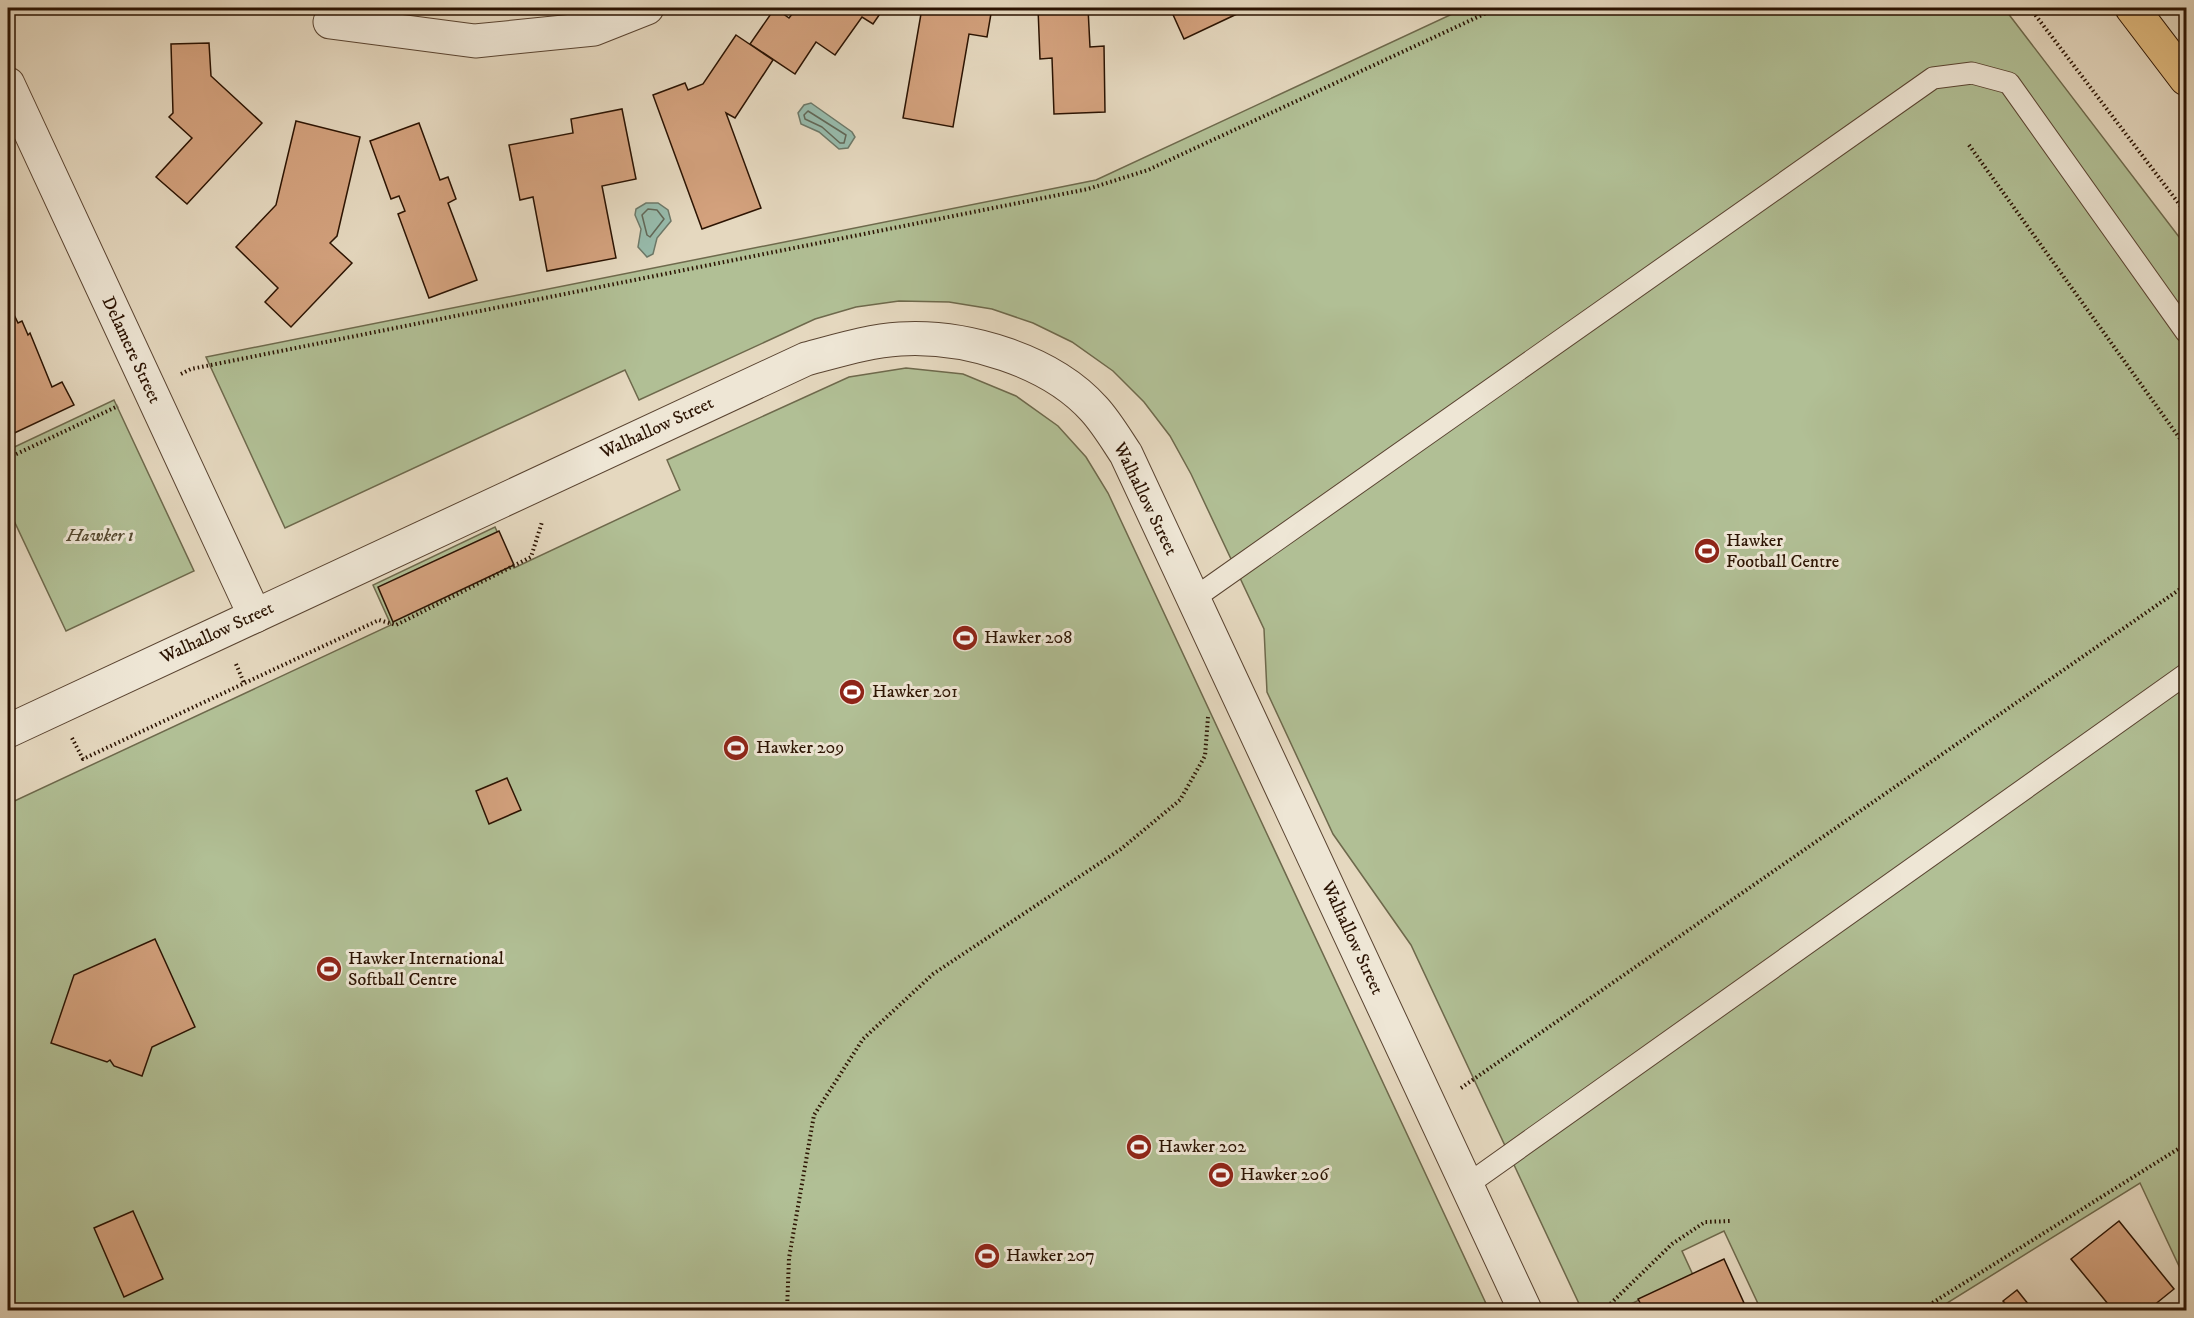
<svg xmlns="http://www.w3.org/2000/svg" width="2194" height="1318" font-family="'IM FELL DW Pica',serif">
<style>
.green{fill:#b1bf95;stroke:#6e694c;stroke-width:1.5}
.water{fill:#97bbac;stroke:#6c7868;stroke-width:1.5}
.lines{fill:none;stroke-linecap:round;stroke-linejoin:round}
.shore{stroke:#616757;stroke-width:1.5}
.building{fill:#d3a17d;stroke:#2b1302;stroke-width:1.5}
.lane-casing{stroke:#5a4431;stroke-width:23}
.street-casing{stroke:#5a4431;stroke-width:35}
.primary-casing{stroke:#2b1302;stroke-width:35}
.path{stroke:#2b1302;stroke-width:4;stroke-dasharray:1.5 3;stroke-linecap:butt}
.lane{stroke:#eee6d5;stroke-width:21}
.street{stroke:#eee6d5;stroke-width:33}
.primary{stroke:#e2bc80;stroke-width:33}
.labels{text-anchor:middle;dominant-baseline:central;stroke-width:6;stroke-linejoin:round;paint-order:stroke}
.street-label{font-size:18px;fill:#2b1302;stroke:#eee6d5}
.park-label{font-size:18px;font-style:italic;fill:#53472e;stroke:#eee6d5}
.poi-label{font-size:18px;fill:#2b1302;stroke:#eee6d5;text-anchor:start}
</style>
<rect width="100%" height="100%" fill="#e5d8bf"/>
<filter id="stains"><feTurbulence type="fractalNoise" baseFrequency=".00333" numOctaves="4"/><feColorMatrix values="0 0 0 0 .2 0 0 0 0 .09 0 0 0 0 .02 0 0 0 .5 -.17"/></filter>
<radialGradient id="worn" r=".72"><stop offset=".6" stop-color="#630" stop-opacity="0"/><stop offset="1" stop-color="#630" stop-opacity=".3"/></radialGradient>
<g class="green">
<polygon points="1465,8 2004,8 2186,246 2186,1281 2140,1183 1936,1310 1761,1310 1724,1231 1682,1251 1693,1275 1618,1310 1582,1310 1411,945 1333,834 1267,692 1264,629 1191,474 1170,436 1144,402 1113,371 1072,342 1033,323 992,309 949,302 899,301 856,307 815,319 639,400 625,370 285,528 206,357 1096,180"/>
<polygon points="906,368 963,374 1016,396 1058,426 1086,457 1108,493 1489,1310 8,1310 8,804 391,625 373,585 495,527 514,568 680,490 667,460 849,377"/>
<polygon points="114,400 194,571 66,631 8,508 8,450"/>
</g>
<g class="water">
<polygon points="811,103 852,132 855,137 848,148 839,149 819,132 801,124 798,113 804,105"/>
<polygon points="646,203 658,203 668,210 671,221 657,238 653,254 647,257 638,247 641,229 635,215 636,209"/>
</g>
<g class="lines">
<g class="shore">
<polygon points="808,111 846,135 844,143 840,143 822,127 805,119 804,115"/>
<polygon points="648,209 657,210 664,219 650,237 647,235 642,215"/>
</g>
</g>
<g class="building">
<polygon points="775,8 789,18 797,8 884,8 873,24 862,17 835,55 816,42 795,74 750,44"/>
<polygon points="922,8 992,8 987,37 969,34 953,127 903,118"/>
<polygon points="1038,8 1088,8 1090,47 1104,46 1105,112 1054,114 1052,58 1040,59"/>
<polygon points="1170,8 1237,8 1239,13 1184,39"/>
<polygon points="736,35 773,60 735,118 726,113 761,208 702,229 653,95 685,83 688,90 703,84"/>
<polygon points="209,43 211,76 262,123 187,204 156,177 192,138 169,117 173,113 171,44"/>
<polygon points="622,109 636,179 602,186 616,258 547,271 533,197 520,200 509,145 573,133 571,119"/>
<polygon points="296,121 360,137 337,236 330,243 352,263 291,327 265,302 278,288 236,247 276,205"/>
<polygon points="419,123 440,180 448,177 456,199 448,203 477,280 429,298 398,214 405,211 399,196 391,199 370,141"/>
<polygon points="8,302 18,323 22,321 28,335 30,333 52,387 62,382 74,405 8,436"/>
<polygon points="499,531 514,565 393,622 378,587"/>
<polygon points="507,778 521,810 489,824 476,791"/>
<polygon points="155,939 195,1027 152,1047 142,1076 114,1066 110,1060 107,1062 51,1043 74,975"/>
<polygon points="133,1211 163,1279 124,1297 94,1228"/>
<polygon points="2119,1221 2174,1289 2148,1310 2113,1310 2071,1259"/>
<polygon points="1724,1259 1744,1303 1729,1310 1644,1310 1638,1299"/>
<polygon points="2017,1290 2033,1310 2011,1310 2003,1301"/>
</g>
<g class="lines">
<g class="lane-casing">
<g id="lane">
<polyline points="1193,599 1933,78 1972,73 2009,83 2186,332"/>
<polyline points="1467,1185 2186,674"/>
</g>
</g>
<g class="street-casing">
<g id="street">
<polyline points="330,22 475,41 594,29 647,8"/>
<polyline points="8,84 255,616"/>
<path d="M8,731l798,-372c31,-8 62,-18 94,-20 65,-4 150,21 194,70 12,13 22,30 32,45l399,856"/>
</g>
</g>
<g class="primary-casing">
<polyline id="primary" points="2132,8 2186,79"/>
</g>
<g class="path">
<polyline points="2030,8 2186,213"/>
<polyline points="1969,145 2186,447"/>
<polyline points="181,374 191,369 1088,189 1148,170 1497,8"/>
<polyline points="8,458 118,406"/>
<polyline points="236,664 244,683"/>
<polyline points="72,738 83,759 379,620 396,625 531,557 542,522"/>
<polyline points="1461,1088 2186,585"/>
<polyline points="787,1310 789,1258 814,1115 863,1039 933,974 1121,849 1180,800 1205,756 1208,717"/>
<polyline points="1604,1310 1672,1244 1705,1222 1730,1221"/>
<polyline points="1921,1310 2186,1144"/>
</g>
<use href="#lane" class="lane"/>
<use href="#street" class="street"/>
<use href="#primary" class="primary"/>
</g>
<defs>
<g id="stadium-disc" transform="scale(1.35)"><circle r="9.5" fill="#8f2418" stroke="#eee6d5"/><path d="M0-5a6.5 5 0 1 0 0 10a6.5 5 0 1 0 0-10ZM-3.5-1.8h7v3.6h-7Z" fill="#fff"/></g>
</defs>
<g fill-rule="evenodd">
<use href="#stadium-disc" x="1707" y="551"/>
<use href="#stadium-disc" x="965" y="638"/>
<use href="#stadium-disc" x="852" y="692"/>
<use href="#stadium-disc" x="736" y="748"/>
<use href="#stadium-disc" x="329" y="969"/>
<use href="#stadium-disc" x="1139" y="1147"/>
<use href="#stadium-disc" x="1221" y="1175"/>
<use href="#stadium-disc" x="987" y="1256"/>
</g>
<g class="labels">
<g class="street-label">
<text transform="translate(131 350) rotate(65)">Delamere Street</text>
<text transform="translate(657 428) rotate(-25)">Walhallow Street</text>
<text transform="translate(1145 499) rotate(64)">Walhallow Street</text>
<text transform="translate(217 633) rotate(-25)">Walhallow Street</text>
<text transform="translate(1352 938) rotate(65)">Walhallow Street</text>
</g>
<g class="park-label">
<text x="100" y="536">Hawker 1</text>
</g>
<g class="poi-label">
<text x="1726" y="541">Hawker<tspan x="1726" dy="21">Football Centre</tspan></text>
<text x="984" y="638">Hawker 208</text>
<text x="872" y="692">Hawker 201</text>
<text x="756" y="748">Hawker 209</text>
<text x="348" y="959">Hawker International<tspan x="348" dy="21">Softball Centre</tspan></text>
<text x="1158" y="1147">Hawker 202</text>
<text x="1240" y="1175">Hawker 206</text>
<text x="1006" y="1256">Hawker 207</text>
</g>
</g>
<rect width="2194" height="1318" fill="none" stroke="#e5d8bf" stroke-width="30"/>
<rect x="9" y="9" width="2176" height="1300" fill="none" stroke="#2b1302" stroke-width="3"/>
<rect x="15" y="15" width="2164" height="1288" fill="none" stroke="#2b1302" stroke-width="1.5"/>
<rect width="100%" height="100%" filter="url(#stains)"/>
<rect width="100%" height="100%" fill="url(#worn)"/>
</svg>
